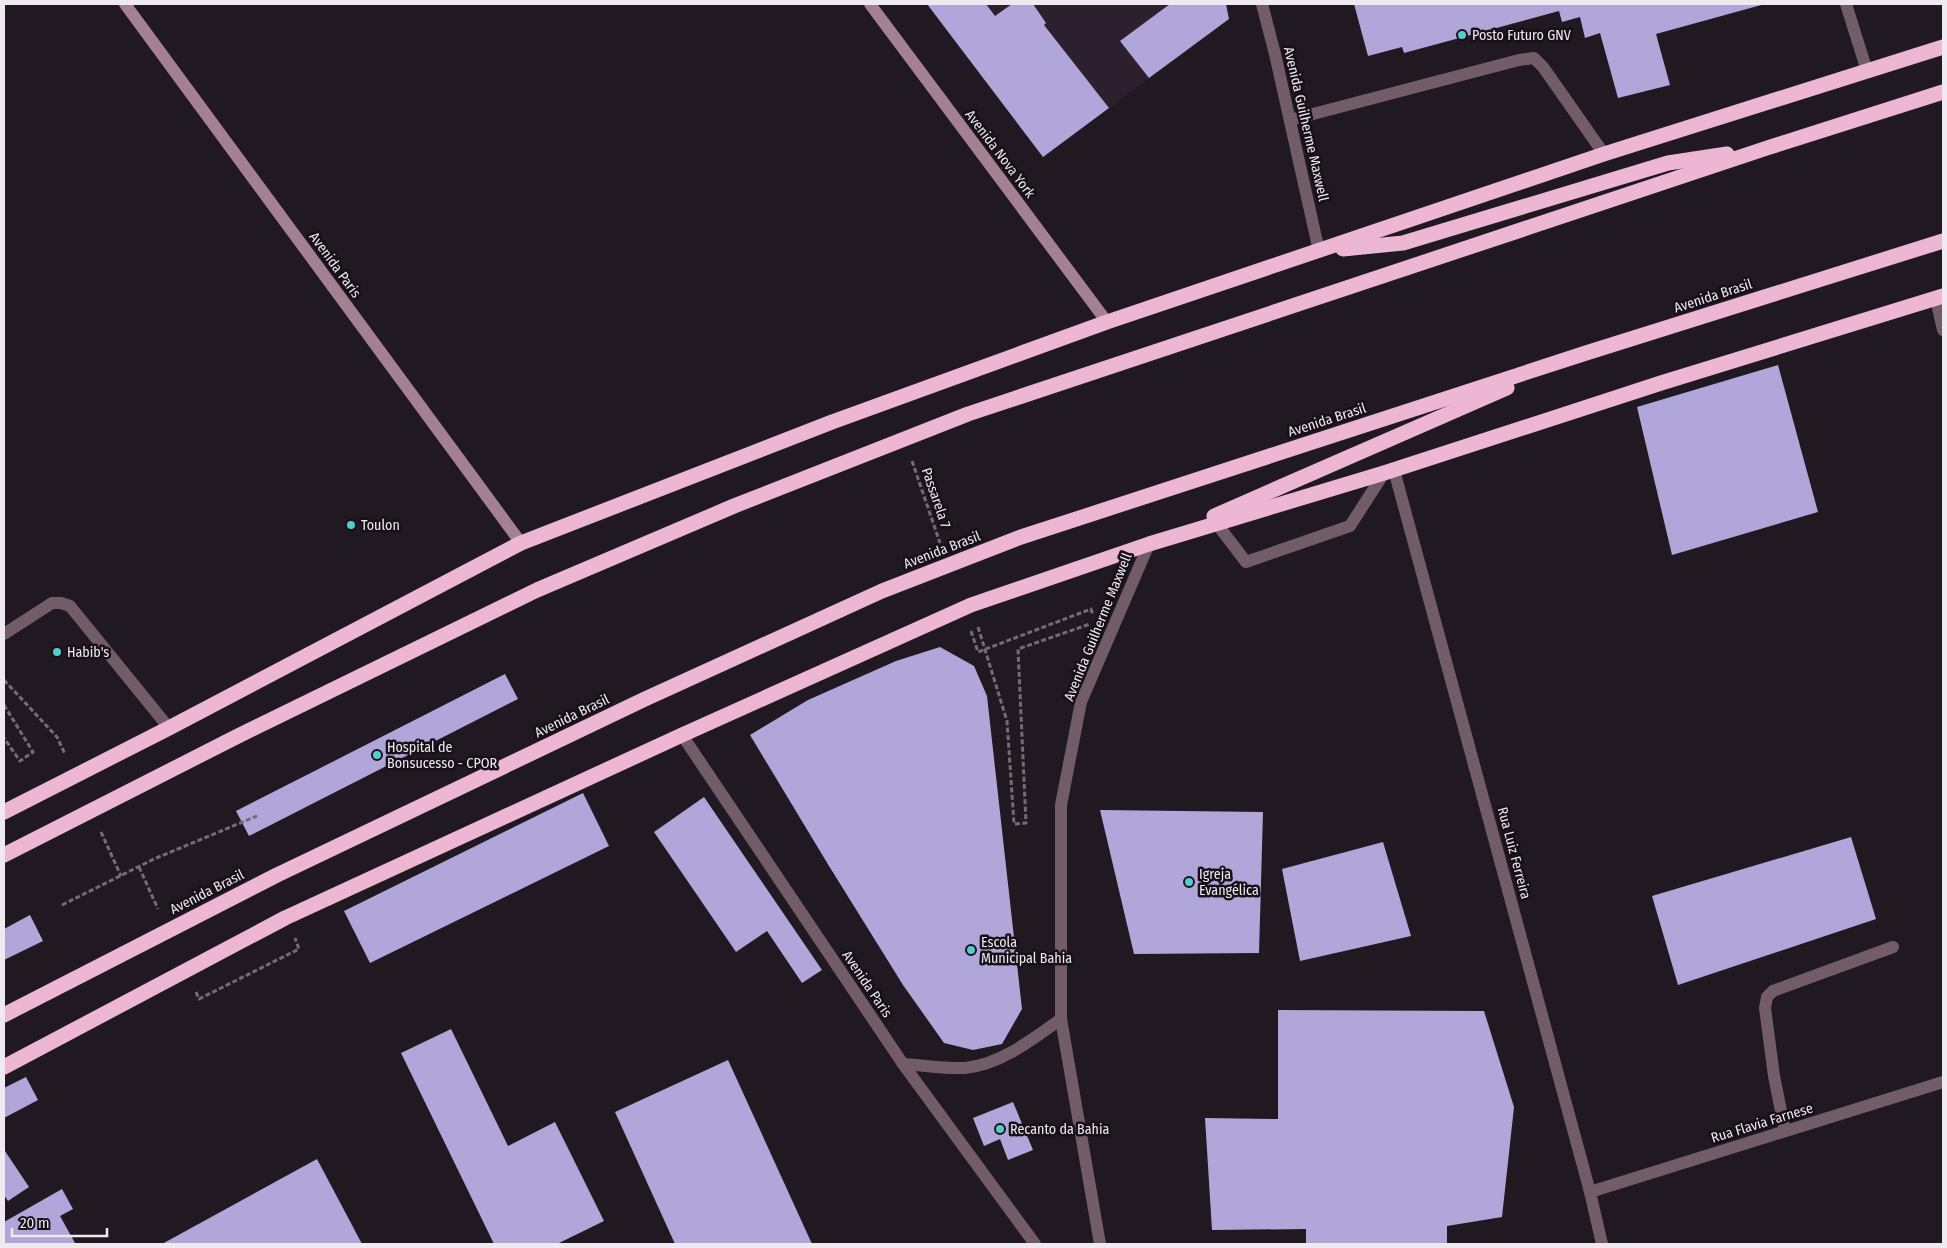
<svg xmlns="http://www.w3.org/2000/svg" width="1947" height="1248" font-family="'Fira Sans Condensed',sans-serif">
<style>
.built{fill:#2c202e}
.building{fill:#b1a6d9}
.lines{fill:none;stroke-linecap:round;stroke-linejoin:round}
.path{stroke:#736c74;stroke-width:3;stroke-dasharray:5 2.5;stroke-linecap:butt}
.lane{stroke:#725c68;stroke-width:12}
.street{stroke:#725c68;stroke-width:12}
.secondary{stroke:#a38193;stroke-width:12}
.highway{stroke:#edb7d4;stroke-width:15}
.poi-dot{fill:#53cdcb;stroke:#171019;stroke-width:2}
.labels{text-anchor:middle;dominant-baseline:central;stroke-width:5;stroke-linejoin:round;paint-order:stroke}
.poi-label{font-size:14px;fill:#efeaf0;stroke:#171019;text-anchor:start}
.street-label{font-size:14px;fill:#efeaf0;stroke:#171019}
</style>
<rect width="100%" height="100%" fill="#201922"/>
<polygon class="built" points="927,4 1226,4 1229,19 1043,157"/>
<g class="building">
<polygon points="927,4 986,4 995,16 1012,4 1033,4 1046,23 1044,25 1109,108 1043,157"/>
<polygon points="1170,4 1226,4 1229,19 1149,78 1120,41"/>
<polygon points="1354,4 1765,4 1656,34 1670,85 1618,98 1600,33 1585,38 1580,17 1562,22 1559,11 1404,53 1402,47 1368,56"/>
<polygon points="1778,365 1818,512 1672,555 1637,407"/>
<polygon points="940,647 974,666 987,696 1022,1009 1002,1044 973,1050 944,1043 903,985 829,866 750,735 808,700 896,661"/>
<polygon points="505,674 518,699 249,836 236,811"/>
<polygon points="583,793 609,846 370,963 344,911"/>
<polygon points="704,797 822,970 802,983 767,931 736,952 654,832"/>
<polygon points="1100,810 1263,812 1259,953 1134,954"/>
<polygon points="1851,837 1876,919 1678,985 1652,896"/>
<polygon points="1383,842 1411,936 1300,961 1282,869"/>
<polygon points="30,915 43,941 4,960 4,929"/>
<polygon points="1278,1010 1484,1011 1514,1107 1502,1217 1447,1226 1447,1244 1306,1244 1306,1229 1212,1230 1205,1118 1278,1119"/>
<polygon points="451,1029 508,1146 555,1122 604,1221 557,1244 494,1244 401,1053"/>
<polygon points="728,1060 812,1244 675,1244 615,1112"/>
<polygon points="26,1077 38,1100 4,1118 4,1088"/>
<polygon points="1013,1102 1033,1150 1008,1160 1000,1139 984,1146 973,1118"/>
<polygon points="5,1151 29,1187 8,1201 4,1195 4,1152"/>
<polygon points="317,1159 362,1244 162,1244"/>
<polygon points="62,1189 73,1209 60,1216 75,1243 4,1244 4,1222"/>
</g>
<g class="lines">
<g class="path">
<polyline points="912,461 940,543"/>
<polyline points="978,627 1007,721 1014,824 1026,823 1018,649 1090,624"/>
<polyline points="971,631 978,652 1091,609 1093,615"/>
<polyline points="4,680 57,737 65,754"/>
<polyline points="4,705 33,752 20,761 4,738"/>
<polyline points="101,832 121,876"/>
<polyline points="139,867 158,909"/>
<polyline points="62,905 154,859 257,816"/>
<polyline points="196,992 199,999 299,949 295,938"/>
</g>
<g class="lane">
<polyline points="1290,120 1519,60 1534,58 1543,67 1604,154"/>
<polyline points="1217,524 1246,562 1350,526 1384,473"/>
<polyline points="4,634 52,603 61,603 70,606 169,728"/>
<polyline points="1785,1131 1774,1076 1765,1008 1767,997 1773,991 1893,947"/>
</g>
<g class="street">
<polyline points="1262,4 1275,54 1319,251"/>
<polyline points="1846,4 1867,71"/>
<polyline points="1936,299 1943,330"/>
<polyline points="1394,470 1590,1192 1602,1244"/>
<polyline points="682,735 903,1064 1035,1244"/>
<path d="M903,1064c20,1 42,5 62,4 35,-3 68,-29 96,-49"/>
<polyline points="1590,1192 1943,1082"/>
<polyline points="1100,1244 1061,1019 1061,805 1081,702 1149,544"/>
</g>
<g class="secondary">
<polyline points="125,4 521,543"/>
<polyline points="870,4 1107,322"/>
</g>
<g class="highway">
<polyline points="1343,249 1403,243 1668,163 1727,154"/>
<polyline points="1214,516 1507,388"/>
<polyline points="4,812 169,728 521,543 832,422 1107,322 1604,154 1943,47"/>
<polyline points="4,855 238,736 537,590 734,506 968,414 1767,148 1943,92"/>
<polyline points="4,1015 277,875 645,699 882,591 1021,537 1586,353 1943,241"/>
<polyline points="4,1067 285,918 682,735 971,605 1149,544 1384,473 1661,383 1943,296"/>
</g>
</g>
<g class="poi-dot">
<circle cx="1462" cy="35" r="5"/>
<circle cx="351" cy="525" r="5"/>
<circle cx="57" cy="652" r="5"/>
<circle cx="377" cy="755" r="5"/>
<circle cx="1189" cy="882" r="5"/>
<circle cx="971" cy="950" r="5"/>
<circle cx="1000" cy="1129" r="5"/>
</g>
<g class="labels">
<g class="poi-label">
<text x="1472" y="35">Posto Futuro GNV</text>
<text x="361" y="525">Toulon</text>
<text x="67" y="652">Habib's</text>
<text x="387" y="747">Hospital de<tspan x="387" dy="16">Bonsucesso - CPOR</tspan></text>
<text x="1199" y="874">Igreja<tspan x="1199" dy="16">Evangélica</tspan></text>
<text x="981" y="942">Escola<tspan x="981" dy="16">Municipal Bahia</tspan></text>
<text x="1010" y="1129">Recanto da Bahia</text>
</g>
<g class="street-label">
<text transform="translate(1306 124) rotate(77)">Avenida Guilherme Maxwell</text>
<text transform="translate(1000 154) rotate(53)">Avenida Nova York</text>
<text transform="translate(335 265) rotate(54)">Avenida Paris</text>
<text transform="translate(1713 296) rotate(-18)">Avenida Brasil</text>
<text transform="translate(1327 420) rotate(-18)">Avenida Brasil</text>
<text transform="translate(936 498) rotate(71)">Passarela 7</text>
<text transform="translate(942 550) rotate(-21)">Avenida Brasil</text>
<text transform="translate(1098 627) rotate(-68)">Avenida Guilherme Maxwell</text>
<text transform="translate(572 716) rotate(-26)">Avenida Brasil</text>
<text transform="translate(1514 853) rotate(75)">Rua Luiz Ferreira</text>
<text transform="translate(207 892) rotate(-27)">Avenida Brasil</text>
<text transform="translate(867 984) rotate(56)">Avenida Paris</text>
<text transform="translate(1762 1123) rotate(-17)">Rua Flavia Farnese</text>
</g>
</g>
<rect width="1947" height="1248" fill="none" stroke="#efeaf0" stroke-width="10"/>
<path d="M12 1228v8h95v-8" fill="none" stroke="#efeaf0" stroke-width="2.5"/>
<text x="20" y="1228" font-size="15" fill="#efeaf0" stroke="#171019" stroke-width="4" paint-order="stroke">20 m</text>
</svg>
